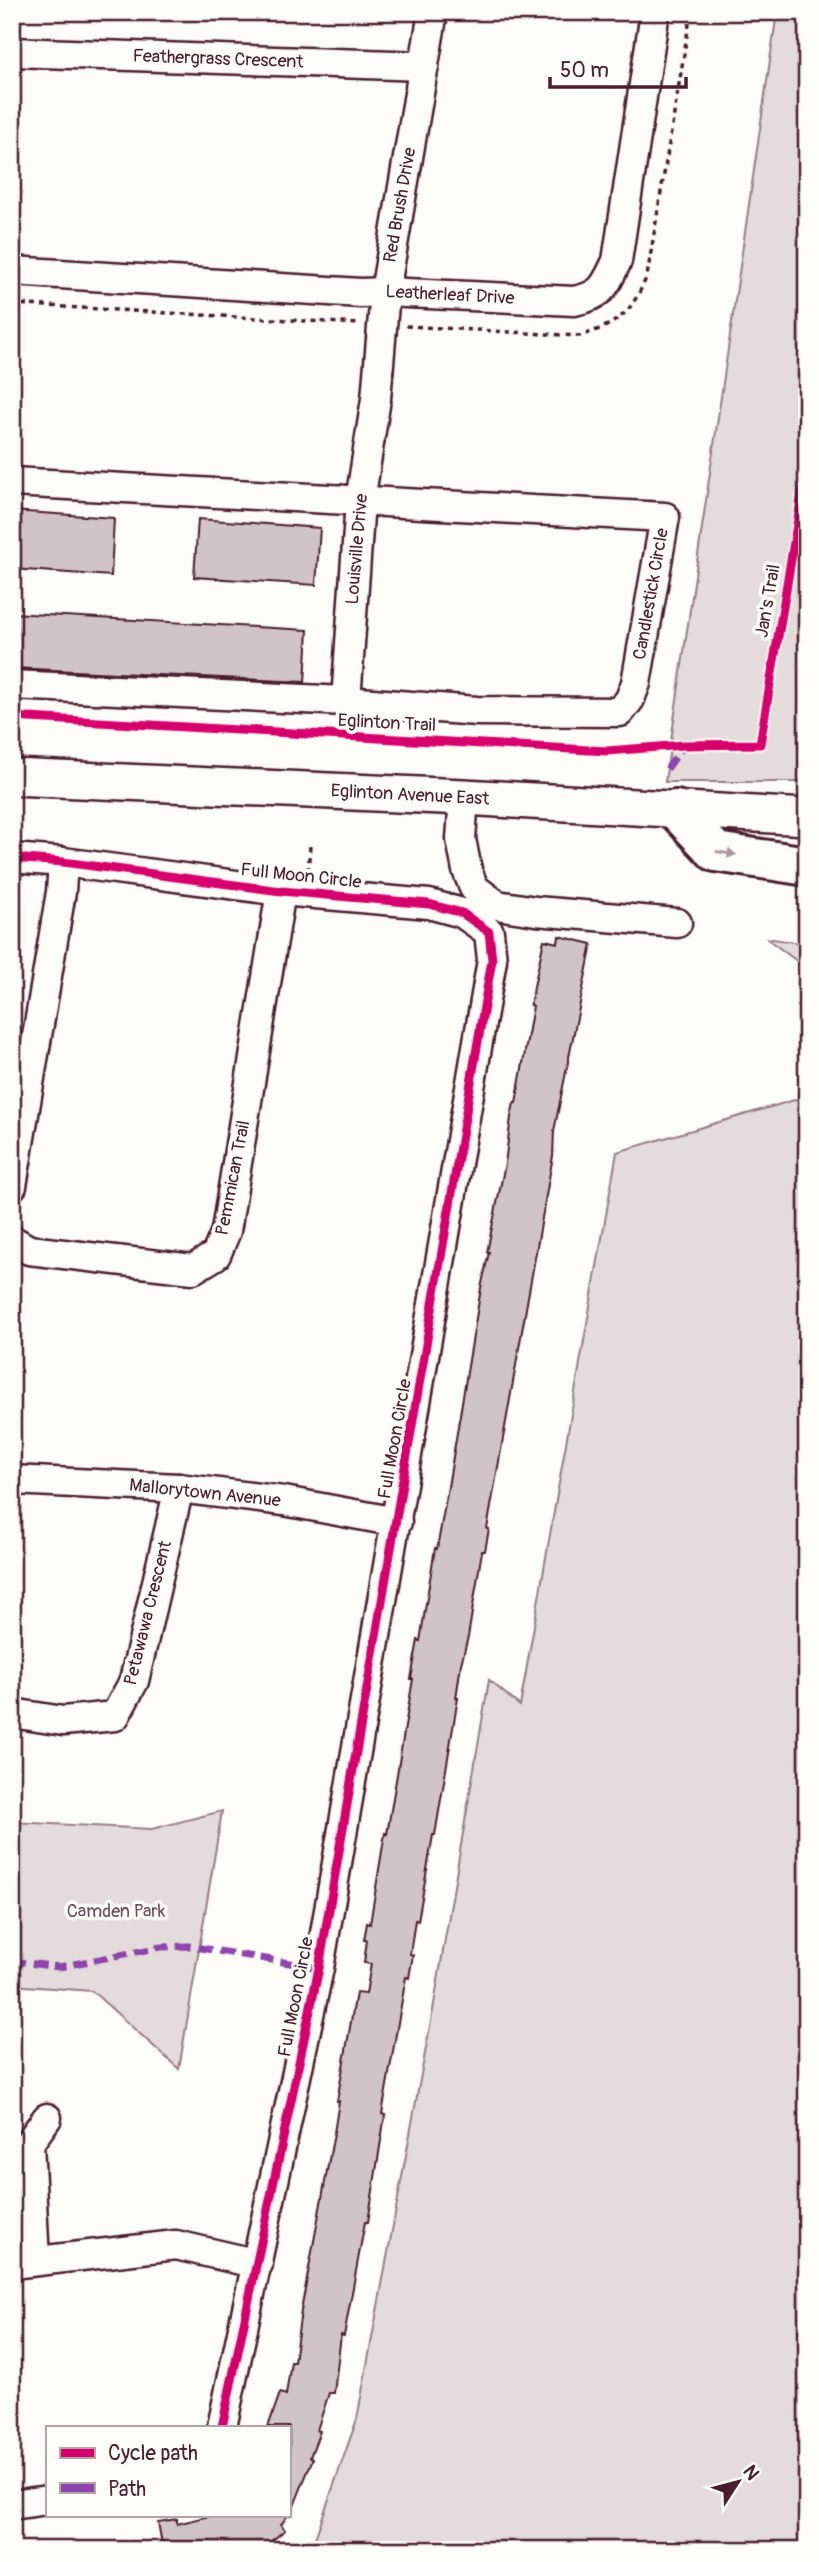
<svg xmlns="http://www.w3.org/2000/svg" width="819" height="2562" font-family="Pangolin,sans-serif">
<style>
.green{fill:#e3dcda;stroke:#967e82;stroke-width:2}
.building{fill:#d0c5c4;stroke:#4a1f2b;stroke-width:2}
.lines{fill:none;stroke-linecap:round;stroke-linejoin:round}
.minor-casing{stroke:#4a1f2b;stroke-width:33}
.major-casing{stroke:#4a1f2b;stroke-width:40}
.highway-casing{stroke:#4a1f2b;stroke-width:44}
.path{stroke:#4a1f2b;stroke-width:3.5;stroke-dasharray:5 5;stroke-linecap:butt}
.minor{stroke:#fdfcf7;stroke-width:28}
.major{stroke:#fdfcf7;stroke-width:35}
.highway{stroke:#fdfcf7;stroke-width:38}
.quiet{stroke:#8e44ad;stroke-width:7;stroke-dasharray:14 7;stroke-linecap:butt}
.cycleway-casing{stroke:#fdfcf7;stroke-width:13}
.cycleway{stroke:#d6006c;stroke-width:9}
.oneway{fill:#ac999b}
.labels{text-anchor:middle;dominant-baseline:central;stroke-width:7;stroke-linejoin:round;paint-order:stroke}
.street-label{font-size:18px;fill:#4a1f2b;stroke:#fdfcf7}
.park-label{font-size:18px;fill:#704e57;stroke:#fdfcf7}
</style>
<rect width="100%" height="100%" fill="#fdfcf7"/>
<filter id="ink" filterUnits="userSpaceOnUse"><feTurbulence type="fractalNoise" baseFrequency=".0143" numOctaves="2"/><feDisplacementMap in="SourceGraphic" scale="14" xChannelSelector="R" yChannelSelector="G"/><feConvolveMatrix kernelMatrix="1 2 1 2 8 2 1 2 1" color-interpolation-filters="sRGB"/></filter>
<g filter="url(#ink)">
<g class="green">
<polygon points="777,12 807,12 807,782 665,782"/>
<polygon points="766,938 807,944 807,981 798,962"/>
<polygon points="807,1001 807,2550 311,2550 357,2419 433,2010 489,1680 520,1706 617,1152 798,1099"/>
<polygon points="222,1811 179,2069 92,1991 12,1985 12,1822 152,1829"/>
</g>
<g class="building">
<polygon points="12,511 114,518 111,576 12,569"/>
<polygon points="198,519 320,528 316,585 194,577"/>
<polygon points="12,613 308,630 305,682 12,668"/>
<polygon points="559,936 592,944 554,1131 553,1156 487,1529 489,1529 485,1551 482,1551 468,1637 461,1664 456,1698 458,1698 435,1835 433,1835 418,1921 415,1920 410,1954 413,1955 409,1978 406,1977 382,2114 385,2115 368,2222 365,2222 344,2336 341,2335 334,2393 329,2393 317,2430 320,2431 310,2457 313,2458 290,2516 289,2427 268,2427 280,2393 286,2395 291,2362 294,2362 301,2311 334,2133 339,2101 337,2101 356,1993 366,1994 371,1964 364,1963 367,1940 364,1940 367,1923 370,1924 385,1833 387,1834 413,1679 411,1679 414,1662 418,1640 420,1641 435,1548 437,1549 447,1493 481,1288 489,1252 487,1252 505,1164 511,1117 514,1103 516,1103 533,1006 530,1005 544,940 558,943"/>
<polygon points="214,2515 288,2515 281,2525 285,2530 260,2550 163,2550 158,2522 177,2519 177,2524"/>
</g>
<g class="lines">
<g class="minor-casing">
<g id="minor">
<polyline points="12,52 424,66"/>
<path d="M12,271l349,22 24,-1 189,9c29,-6 31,-15 43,-40l38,-249"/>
<polyline points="12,482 665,517 636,683 630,699 620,712 477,711 346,701 12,685"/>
<polyline points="346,701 360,501 376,399 385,292 433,12"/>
<polyline points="464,797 461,839 467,870 474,888 497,905 536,911 677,923"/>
<polyline points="12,858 63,862 281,891 429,904 462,913 489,932 492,960 319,1968 222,2427"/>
<polyline points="12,1186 61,892 63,862"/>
<polyline points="12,1240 29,1250 193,1269 216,1255 226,1231 281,891"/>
<polyline points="12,1480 179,1488 284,1501 397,1522"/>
<polyline points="12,1713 63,1721 115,1716 134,1681 179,1488"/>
<polyline points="35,2260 29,2143 47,2118"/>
<polyline points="12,2264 176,2245 258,2264"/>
<polyline points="12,2505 47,2500"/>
</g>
</g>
<g class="major-casing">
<polyline id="major" points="12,777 464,797 807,817"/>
</g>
<g class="highway-casing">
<polyline id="highway" points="676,810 716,852 807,866"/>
</g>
<g class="path">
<polyline points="12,304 360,324"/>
<path d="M406,326l174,10c39,-13 50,-21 67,-60l44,-264"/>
<polyline points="308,871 310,846"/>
</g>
<use href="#minor" class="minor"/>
<use href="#major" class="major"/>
<use href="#highway" class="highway"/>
<g class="quiet">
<polyline points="667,769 684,745"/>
<polyline points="12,1958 19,1962 59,1967 161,1947 189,1946 319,1968"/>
</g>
<g class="cycleway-casing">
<g id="cycleway">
<polyline points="12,717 607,751 684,745 760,744 807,465"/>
<polyline points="12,858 63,862 281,891 429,904 462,913 489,932 492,960 319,1968 222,2427"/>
</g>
</g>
<use href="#cycleway" class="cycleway"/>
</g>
<defs><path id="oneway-solid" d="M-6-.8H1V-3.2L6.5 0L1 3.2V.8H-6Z" transform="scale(1.75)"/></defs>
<use class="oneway" href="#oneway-solid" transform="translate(726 853) rotate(9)"/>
</g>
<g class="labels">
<g class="street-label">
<text transform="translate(218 59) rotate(2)">Feathergrass Crescent</text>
<text transform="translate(400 205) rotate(-80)">Red Brush Drive</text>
<text transform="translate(450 295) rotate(3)">Leatherleaf Drive</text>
<text transform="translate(357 549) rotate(-85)">Louisville Drive</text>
<text transform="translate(651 594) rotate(-80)">Candlestick Circle</text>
<text transform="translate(768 601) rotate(-80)">Jan's Trail</text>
<text transform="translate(387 723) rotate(3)">Eglinton Trail</text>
<text transform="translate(410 795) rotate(3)">Eglinton Avenue East</text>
<text transform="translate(301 876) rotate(6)">Full Moon Circle</text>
<text transform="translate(233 1178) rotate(-79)">Pemmican Trail</text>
<text transform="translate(395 1439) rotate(-80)">Full Moon Circle</text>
<text transform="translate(205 1493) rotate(6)">Mallorytown Avenue</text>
<text transform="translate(148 1613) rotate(-76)">Petawawa Crescent</text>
<text transform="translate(296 1997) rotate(-79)">Full Moon Circle</text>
</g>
<g class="park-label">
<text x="116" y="1911">Camden Park</text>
</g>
</g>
<rect width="819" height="2562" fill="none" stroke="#fdfcf7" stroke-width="42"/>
<rect x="21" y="21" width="777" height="2520" fill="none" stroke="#4a1f2b" stroke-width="2.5" filter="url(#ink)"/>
<rect x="46" y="2426" width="245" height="91" fill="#fdfcf7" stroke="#b5a4a5" stroke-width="2"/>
<rect x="60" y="2448" width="35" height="10" fill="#d6006c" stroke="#b5a4a5" stroke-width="2"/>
<text x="108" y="2460" font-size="21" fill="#4a1f2b">Cycle path</text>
<rect x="60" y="2483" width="35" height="10" fill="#8e44ad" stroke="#b5a4a5" stroke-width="2"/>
<text x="108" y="2496" font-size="21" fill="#4a1f2b">Path</text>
<g transform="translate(738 2482) rotate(54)" stroke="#fdfcf7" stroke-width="5" paint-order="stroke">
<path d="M0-5L12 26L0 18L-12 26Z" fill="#4a1f2b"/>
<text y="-10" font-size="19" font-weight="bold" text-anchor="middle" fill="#4a1f2b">N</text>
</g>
<path d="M550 77v10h136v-10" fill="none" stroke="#4a1f2b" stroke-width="3.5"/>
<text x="560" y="77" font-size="21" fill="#4a1f2b" stroke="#fdfcf7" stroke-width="5" paint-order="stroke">50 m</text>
</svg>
